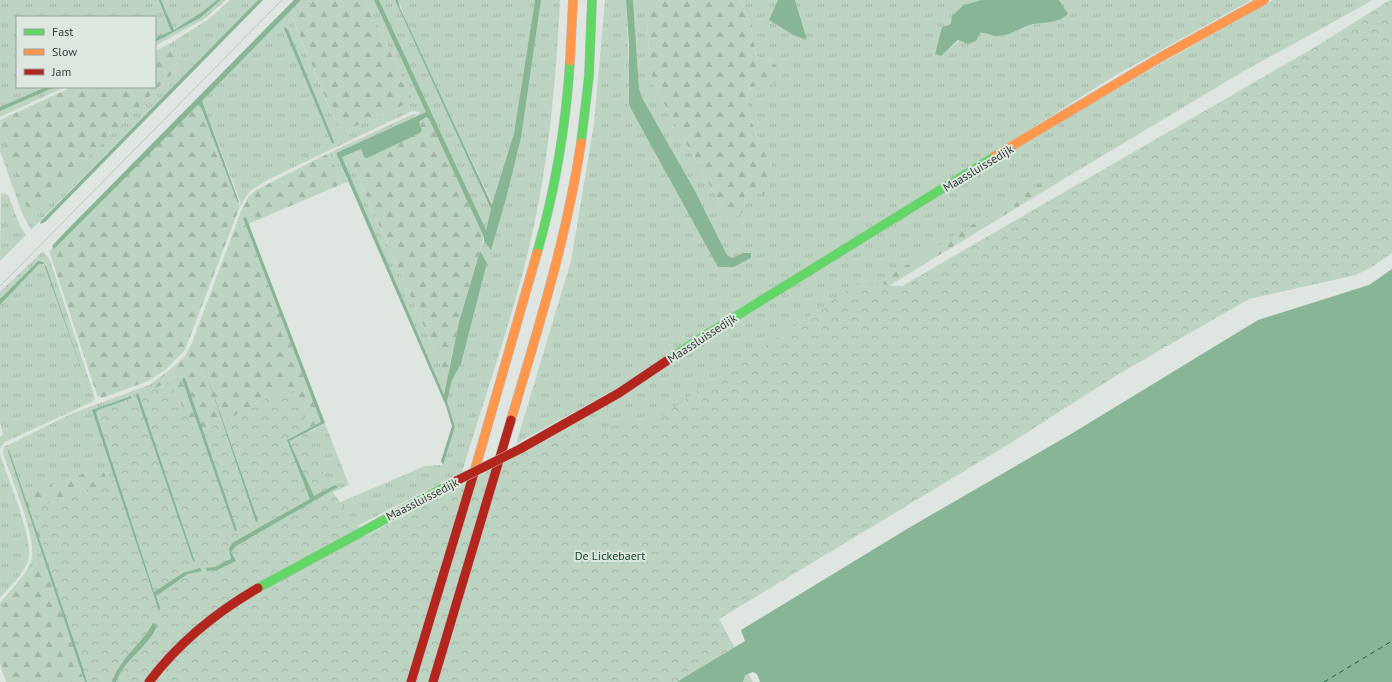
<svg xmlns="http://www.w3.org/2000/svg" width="1392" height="682" font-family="'PT Sans',sans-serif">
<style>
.grass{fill:url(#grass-tufts);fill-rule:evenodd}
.forest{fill:url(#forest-firs)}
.park{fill:url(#park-crowns)}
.water{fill:#88b596}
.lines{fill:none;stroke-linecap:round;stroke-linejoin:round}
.ferry{stroke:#1e633b;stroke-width:1;stroke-dasharray:5 4;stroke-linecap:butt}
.fast-casing{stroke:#bdc1be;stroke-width:10}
.slow-casing{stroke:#bdc1be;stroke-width:10}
.jam-casing{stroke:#bdc1be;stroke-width:10}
.fast{stroke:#63d668;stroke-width:9}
.slow{stroke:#ff974d;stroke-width:9}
.jam{stroke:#b3261e;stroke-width:9}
.tram{stroke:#c1c2c1;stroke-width:1}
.jam-bridge-casing{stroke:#bdc1be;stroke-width:10;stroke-linecap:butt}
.jam-bridge{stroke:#b3261e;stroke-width:9}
.labels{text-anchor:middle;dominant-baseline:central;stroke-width:4;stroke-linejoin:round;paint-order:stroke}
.street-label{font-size:12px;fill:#353a36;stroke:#dce8df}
.park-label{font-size:12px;fill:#144428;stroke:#dce8df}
</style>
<defs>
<pattern id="grass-tufts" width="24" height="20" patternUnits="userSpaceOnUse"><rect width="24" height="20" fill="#bdd4c3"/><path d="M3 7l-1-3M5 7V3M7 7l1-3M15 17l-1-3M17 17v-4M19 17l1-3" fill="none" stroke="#a3b7a8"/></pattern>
<pattern id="forest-firs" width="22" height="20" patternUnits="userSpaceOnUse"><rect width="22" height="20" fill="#bdd4c3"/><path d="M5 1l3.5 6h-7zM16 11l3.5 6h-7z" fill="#a3b7a8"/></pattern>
<pattern id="park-crowns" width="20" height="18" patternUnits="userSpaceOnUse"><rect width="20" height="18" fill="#bdd4c3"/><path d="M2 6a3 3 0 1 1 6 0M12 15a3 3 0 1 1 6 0" fill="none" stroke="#a3b7a8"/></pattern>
</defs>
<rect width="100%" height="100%" fill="#dfe5e0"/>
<g class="grass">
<polygon points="0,0 217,0 200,16 155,39 155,17 17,17 17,87 46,87 0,107"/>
<polygon points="221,0 226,0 204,19 155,46 155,42 200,18"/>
<polygon points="230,0 258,0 31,230 22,213 0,151 0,123 30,214 178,68 169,44 209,19"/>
<path d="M301,0h9l-18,18 48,115 73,-32 -47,-101h8l52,112 -90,41 12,29 -6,2 -13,-31 84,-39 5,1 2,-3 -8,-1 -145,69 -17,11 -10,15v-5l-38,-100zM285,26l50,117 -2,1 -48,-113z"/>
<polygon points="379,0 395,0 491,209 486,230"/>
<polygon points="398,0 535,0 514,133 493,205 410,31"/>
<path d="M541,0h19c-4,83 -12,171 -32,252 -18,74 -44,147 -66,220l-126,65 -21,-24 110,-47 18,-1 12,-38 -8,-26 5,-21 9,-16 26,-101 -7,-12 4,-10 6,8 16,-50 15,-61z"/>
<path d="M605,0h21l5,109 19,33 84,125 17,-9 -12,-3 -7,3 -5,-3 -32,-64 -54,-95 -2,-8 -6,-88h12l7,82 65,116 7,16 20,-3 1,-21 30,-19c-14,-24 -28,-51 -28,-79l7,-6 28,-5 -12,-20 -14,-5 -6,-35 -10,-21h38l-9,20 24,15 14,5 -12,-40h186l-17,5 -13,19 -9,3 -7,26 6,3c11,-10 29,-26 46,-23 5,1 8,4 14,3 12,-2 23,-10 35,-12 14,-3 20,0 32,-10l-9,-14h192l-135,75 -493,310 -107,59 55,-183 23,-137z"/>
<polygon points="1273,0 1373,0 1244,71 1062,180 1058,173 667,418 542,445 549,438 689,349 1064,119"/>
<polygon points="55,87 65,87 0,117 0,111"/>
<polygon points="348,154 448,381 444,396 342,157"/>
<polygon points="1,193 7,194 9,197 20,226 26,235 0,261"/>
<polygon points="43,251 50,260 95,398 92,402 5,442 0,448 0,437 3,434 0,423 0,305 39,264 42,263 46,267 91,397 46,266 44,263 37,262 0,299 0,292"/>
<path d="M172,368l3,9 -17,6 42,163 -158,8 -10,16 -32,39v-6c10,-13 26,-27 31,-42 8,-19 -21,-86 -28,-108l1,-6 69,-34 76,-28zM136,395l46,125 -3,1zM132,396v2l-34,12 -2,3 25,73 -4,-2 -24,-74z"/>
<polygon points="325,424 349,485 315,500 338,486 329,489 292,440"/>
<path d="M0,454c7,22 35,88 28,107 -4,13 -19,26 -28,37z"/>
</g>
<g class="forest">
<polygon points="310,0 366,0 413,101 340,133 292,17"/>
<path d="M645,0h95l10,21 6,35 14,5 12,10v11l-28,4 -7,6c0,28 14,55 28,79l-5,14 -7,10 -18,-5 -1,21 -10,8 -10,-5 -7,-16 -65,-116z"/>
<polygon points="169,44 178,68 30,215 3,135 0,120 72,87 155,87 155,51"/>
<polygon points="199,99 240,206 185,350 165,370 148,381 102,398 97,395 49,251"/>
<polygon points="426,117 429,119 484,237 459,322 449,368 448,381 348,154 361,149 364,157 422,130 419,122"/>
<polygon points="329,153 342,184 248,224 246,217 243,218 321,422 292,437 200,547 144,392 158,383 175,377 172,368 185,356 192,343 241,211 249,196 256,190"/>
<polygon points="1058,172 1062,180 874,295 858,295"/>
<polygon points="93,470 104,473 108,481 150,604 105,682 6,682 0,664 0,609 32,570 42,554 24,496"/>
</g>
<polygon class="park" points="1390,0 1392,0 1392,253 1370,268 1356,275 1249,299 1117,375 1009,444 719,619 753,682 84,682 32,509 115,480 95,415 170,381 197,435 280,392 296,391 327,485 366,536 544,441 575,432 658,418 858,283 902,286 1315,47"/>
<g class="water">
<polygon points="159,0 161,0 174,30 202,12 217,0 221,0 200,18 155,42 155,38 171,31"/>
<polygon points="258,0 263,0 45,222 40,224 41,221"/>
<polygon points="294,0 301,0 202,101 239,202 238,203 201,107 198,105 54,249 52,246 65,232"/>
<polygon points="374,0 379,0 486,230 491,209 395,0 398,0 400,8 492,205 514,133 535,0 541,0 521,138 506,199 491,250 484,241 484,237 429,119 426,117 419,122 422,130 420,133 367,158 364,157 361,149 342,157 444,395 459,322 480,251 487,263 461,364 452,380 447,401 455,427 443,465 441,461 452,426 446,406 336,153 426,112"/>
<polygon points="626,0 633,0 639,88 641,96 695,191 727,255 732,258 743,253 751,253 751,258 734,267 718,267 631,109 629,102 629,45"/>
<polygon points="778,0 795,0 807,40 793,35 769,20"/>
<path d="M981,0h78l9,14c-12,11 -23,7 -38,11 -10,3 -21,11 -32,11 -6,1 -11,-4 -18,-3l-4,8 -8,3 -10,-4 -17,16 -6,-2 7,-27 9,-3 1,-8 12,-11z"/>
<polygon points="284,26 288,30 335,144 332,143 285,31"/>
<polygon points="46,87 55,87 0,111 0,107"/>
<polygon points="246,217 325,423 289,441 314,496 335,485 338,487 236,546 231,552 236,561 217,570 207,571 206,568 215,567 231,559 229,549 232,543 310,499 287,440 321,422 243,218"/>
<polygon points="38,261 43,262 46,266 91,397 44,264 39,264 0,305 0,299"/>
<polygon points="1392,269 1392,682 760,682 757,674 753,672 745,675 743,682 677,682 745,641 741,630 912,526 1071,434 1258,320 1369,285"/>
<polygon points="204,367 258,521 257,522 256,522"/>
<polygon points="185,378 237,530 235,531 182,379"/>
<polygon points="138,393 195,562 193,561 136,395"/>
<polygon points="131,396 132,398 98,410 96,413 154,592 183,573 200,568 202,571 188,574 156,596 160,608 159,611 92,410"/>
<polygon points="9,450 80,659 87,682 85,682 8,451"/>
<path d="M153,623l4,3c-9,22 -33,33 -41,56h-4c10,-27 28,-35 41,-59z"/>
</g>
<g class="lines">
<polyline class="ferry" points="1324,682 1392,641"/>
<g class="fast-casing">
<g id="fast">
<polyline points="581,143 589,76 592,0"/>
<path d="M537,253c18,-62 29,-128 33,-192"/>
<polyline points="668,360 704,336 995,156"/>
<polyline points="258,588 454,482"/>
</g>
</g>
<g class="slow-casing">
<g id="slow">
<polyline points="570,61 573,0"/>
<polyline points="995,156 1161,57 1264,0"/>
<path d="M511,420c27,-91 56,-183 70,-277"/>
<polyline points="474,473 537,253"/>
</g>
</g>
<g class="jam-casing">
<g id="jam">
<polyline points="520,449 619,393 668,360"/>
<path d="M149,682c30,-40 66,-69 109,-94"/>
<polyline points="411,682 474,473"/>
<polyline points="433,682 511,420"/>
</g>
</g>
<use href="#fast" class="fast"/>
<use href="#slow" class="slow"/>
<use href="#jam" class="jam"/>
<polyline class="tram" points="0,286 282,0"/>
<g class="jam-bridge-casing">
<polyline id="jam-bridge" points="454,482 520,449"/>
</g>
<use href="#jam-bridge" class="jam-bridge"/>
</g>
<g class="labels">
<g class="street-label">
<text transform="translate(978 168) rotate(-31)">Maassluissedijk</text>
<text transform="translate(702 338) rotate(-33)">Maassluissedijk</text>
<text transform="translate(422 499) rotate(-27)">Maassluissedijk</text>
</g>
<g class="park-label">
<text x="610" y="555">De Lickebaert</text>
</g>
</g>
<rect x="16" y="16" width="140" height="72" fill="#dce8df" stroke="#99a29b"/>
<rect x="24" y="29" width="20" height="6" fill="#63d668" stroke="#99a29b"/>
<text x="52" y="36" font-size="12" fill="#353a36">Fast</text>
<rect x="24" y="49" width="20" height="6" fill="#ff974d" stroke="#99a29b"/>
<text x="52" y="56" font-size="12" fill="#353a36">Slow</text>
<rect x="24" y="69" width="20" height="6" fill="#b3261e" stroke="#99a29b"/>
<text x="52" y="76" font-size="12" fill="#353a36">Jam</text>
</svg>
